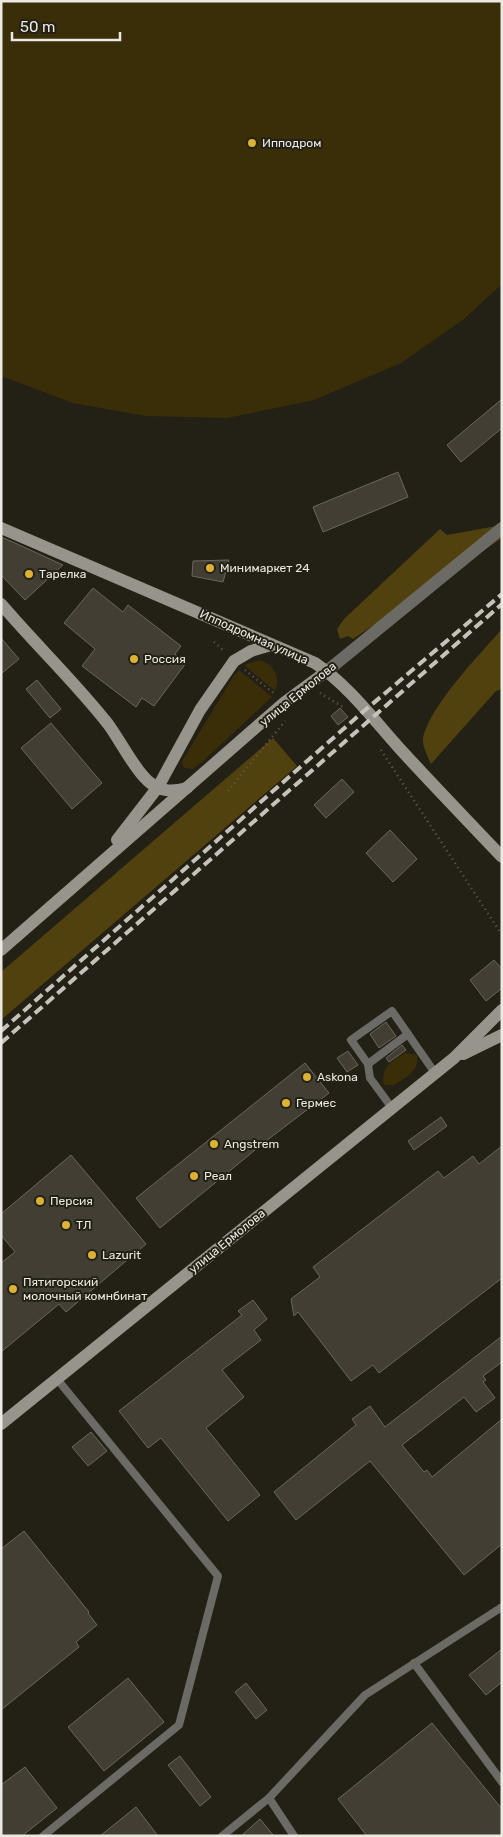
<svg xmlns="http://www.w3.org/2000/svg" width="503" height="1837" font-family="Rubik,sans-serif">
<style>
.green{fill:#3a2e09}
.forest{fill:#51410e}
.building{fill:#423e34;stroke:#6b675d}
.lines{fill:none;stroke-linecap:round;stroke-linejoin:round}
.path{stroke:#605d54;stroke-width:2.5;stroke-dasharray:1 4;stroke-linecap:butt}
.lane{stroke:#6c6a65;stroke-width:8}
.street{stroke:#6c6a65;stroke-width:12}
.secondary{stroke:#97948c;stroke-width:12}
.rail{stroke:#c5c2bb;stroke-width:4;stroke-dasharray:10 5;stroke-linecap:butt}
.poi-dot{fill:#dbb233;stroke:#232016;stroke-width:2}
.labels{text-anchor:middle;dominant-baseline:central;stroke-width:4;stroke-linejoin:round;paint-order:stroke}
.poi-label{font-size:12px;fill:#ece9e3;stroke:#232016;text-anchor:start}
.street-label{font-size:12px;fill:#ece9e3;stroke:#232016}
</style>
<rect width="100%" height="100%" fill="#232016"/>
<g class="green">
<polygon points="1,1 502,1 502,284 464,319 401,363 314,400 227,418 145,416 73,403 1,376"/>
<path d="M259,660c14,3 22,16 16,31l-31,-26z"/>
<polygon points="239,670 272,697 202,762 193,769 184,768 182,762 184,758 233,677"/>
<path d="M405,1053l12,2c3,16 -12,23 -23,30h-10c-4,-17 8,-24 21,-32z"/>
</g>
<g class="forest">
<polygon points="502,525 502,538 353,639 348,636 340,639 337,629 344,619 440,529 447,535"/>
<path d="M502,629v60l-6,2 -65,73c-3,-7 -9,-18 -8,-25 5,-31 57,-85 79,-110z"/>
<polygon points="273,738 297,766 1,1020 1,972"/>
</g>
<g class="building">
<polygon points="502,399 502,428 461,462 447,445"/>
<polygon points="398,472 408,497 323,532 313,507"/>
<polygon points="1,537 15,543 63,565 25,600 1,575"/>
<polygon points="229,560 223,582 192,576 193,561"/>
<polygon points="93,588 123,612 128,605 181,646 175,654 186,663 154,706 142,698 136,707 82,666 95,649 64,623"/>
<polygon points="1,638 19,659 1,674"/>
<polygon points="37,680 61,709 50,718 26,689"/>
<polygon points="340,708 348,717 338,725 331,716"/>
<polygon points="51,723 102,783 72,809 21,748"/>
<polygon points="342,779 354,792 326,818 314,805"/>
<polygon points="390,830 417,859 393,882 366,853"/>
<polygon points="494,960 502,969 502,988 486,1001 470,980"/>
<polygon points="386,1022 396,1036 379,1048 370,1034"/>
<polygon points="402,1045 406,1050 389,1062 386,1058"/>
<polygon points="348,1051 358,1065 347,1072 337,1058"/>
<polygon points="305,1063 329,1093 266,1141 160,1228 136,1198"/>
<polygon points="441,1117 447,1126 414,1150 408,1141"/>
<polygon points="502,1146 502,1278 379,1373 373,1365 351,1381 298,1312 294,1316 291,1299 320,1277 313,1267 438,1171 444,1178 473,1156 479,1164"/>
<polygon points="71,1155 146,1244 66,1312 59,1304 1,1352 1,1263 15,1252 1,1235 1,1214"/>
<polygon points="253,1300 267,1319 254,1330 261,1340 222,1370 244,1397 206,1428 260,1495 228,1521 161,1438 148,1448 119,1411 242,1315 238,1311"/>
<polygon points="502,1336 502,1362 483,1376 486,1380 483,1382 495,1398 476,1412 464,1397 402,1445 424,1472 427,1470 432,1477 502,1419 502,1544 464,1575 370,1461 296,1520 274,1492 356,1425 352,1419 370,1406 385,1427"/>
<polygon points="91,1432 107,1451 88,1466 72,1447"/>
<polygon points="24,1531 89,1612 88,1613 97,1625 76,1642 79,1647 1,1710 1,1549"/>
<polygon points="502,1649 502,1682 486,1695 469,1675"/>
<polygon points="128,1678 164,1722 104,1771 68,1727"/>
<polygon points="246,1683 267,1710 256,1719 235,1692"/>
<polygon points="432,1723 502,1809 502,1836 367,1836 338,1799"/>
<polygon points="180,1756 211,1797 200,1806 168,1765"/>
<polygon points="25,1767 57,1808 22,1836 1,1836 1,1785"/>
<polygon points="136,1807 158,1836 100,1836"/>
<polygon points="260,1819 274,1836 241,1836"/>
</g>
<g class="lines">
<g class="path">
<polyline points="214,642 224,651"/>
<polyline points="245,670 276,695"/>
<polyline points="320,693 343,707"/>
<polyline points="381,750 502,935"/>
<polyline points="228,791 285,721"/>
</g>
<g class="lane">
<polyline points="368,1064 408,1034"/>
<polyline points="392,1108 370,1078 368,1064 351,1040 392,1011 435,1073"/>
<polyline points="414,1663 502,1782"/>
<polyline points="269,1798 294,1836"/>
<polyline points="43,1836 179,1725 218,1576 57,1379"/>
<polyline points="222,1836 269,1798 365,1695 502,1607"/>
</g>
<polyline class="street" points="327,671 502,528"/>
<g class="secondary">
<path d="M1,528l314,135c34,23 59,57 86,87 33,36 67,71 101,107"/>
<path d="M1,604c35,41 74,78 107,120 12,16 26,45 40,57 12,11 24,11 39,7"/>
<polyline points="117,840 158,787 200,710 234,661 251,651 271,645"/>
<polyline points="1,950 285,702 327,671"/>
<polyline points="463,1054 502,1035"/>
<polyline points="1,1424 454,1058 502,1010"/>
</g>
<g class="rail">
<polyline points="1,1031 357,717 502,594"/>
<polyline points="1,1043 502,604"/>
</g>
</g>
<g class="poi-dot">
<circle cx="252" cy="143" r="5"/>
<circle cx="210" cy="568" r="5"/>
<circle cx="29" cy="574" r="5"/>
<circle cx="134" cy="659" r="5"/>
<circle cx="307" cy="1077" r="5"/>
<circle cx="286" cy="1103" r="5"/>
<circle cx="214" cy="1144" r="5"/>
<circle cx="194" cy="1176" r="5"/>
<circle cx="40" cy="1201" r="5"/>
<circle cx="66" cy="1225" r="5"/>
<circle cx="92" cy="1255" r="5"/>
<circle cx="13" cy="1289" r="5"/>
</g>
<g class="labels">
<g class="poi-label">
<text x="262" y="143">Ипподpом</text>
<text x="220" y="568">Минимаркет 24</text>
<text x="39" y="574">Тарелка</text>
<text x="144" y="659">Россия</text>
<text x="317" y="1077">Askona</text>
<text x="296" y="1103">Гермес</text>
<text x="224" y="1144">Angstrem</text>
<text x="204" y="1176">Реал</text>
<text x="50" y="1201">Персия</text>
<text x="76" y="1225">ТЛ</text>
<text x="102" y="1255">Lazurit</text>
<text x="23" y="1282">Пятигорский<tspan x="23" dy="14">молочный комнбинат</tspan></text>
</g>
<g class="street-label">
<text transform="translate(254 637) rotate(24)">Ипподромная улица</text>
<text transform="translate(298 694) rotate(-39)">улица Ермолова</text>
<text transform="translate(227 1241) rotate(-39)">улица Ермолова</text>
</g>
</g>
<rect width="503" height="1837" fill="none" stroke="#ece9e3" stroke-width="5"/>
<path d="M12 32v8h108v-8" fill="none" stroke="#ece9e3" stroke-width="2.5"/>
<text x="20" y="32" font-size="15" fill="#ece9e3" stroke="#232016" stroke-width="4" paint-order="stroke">50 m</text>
</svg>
